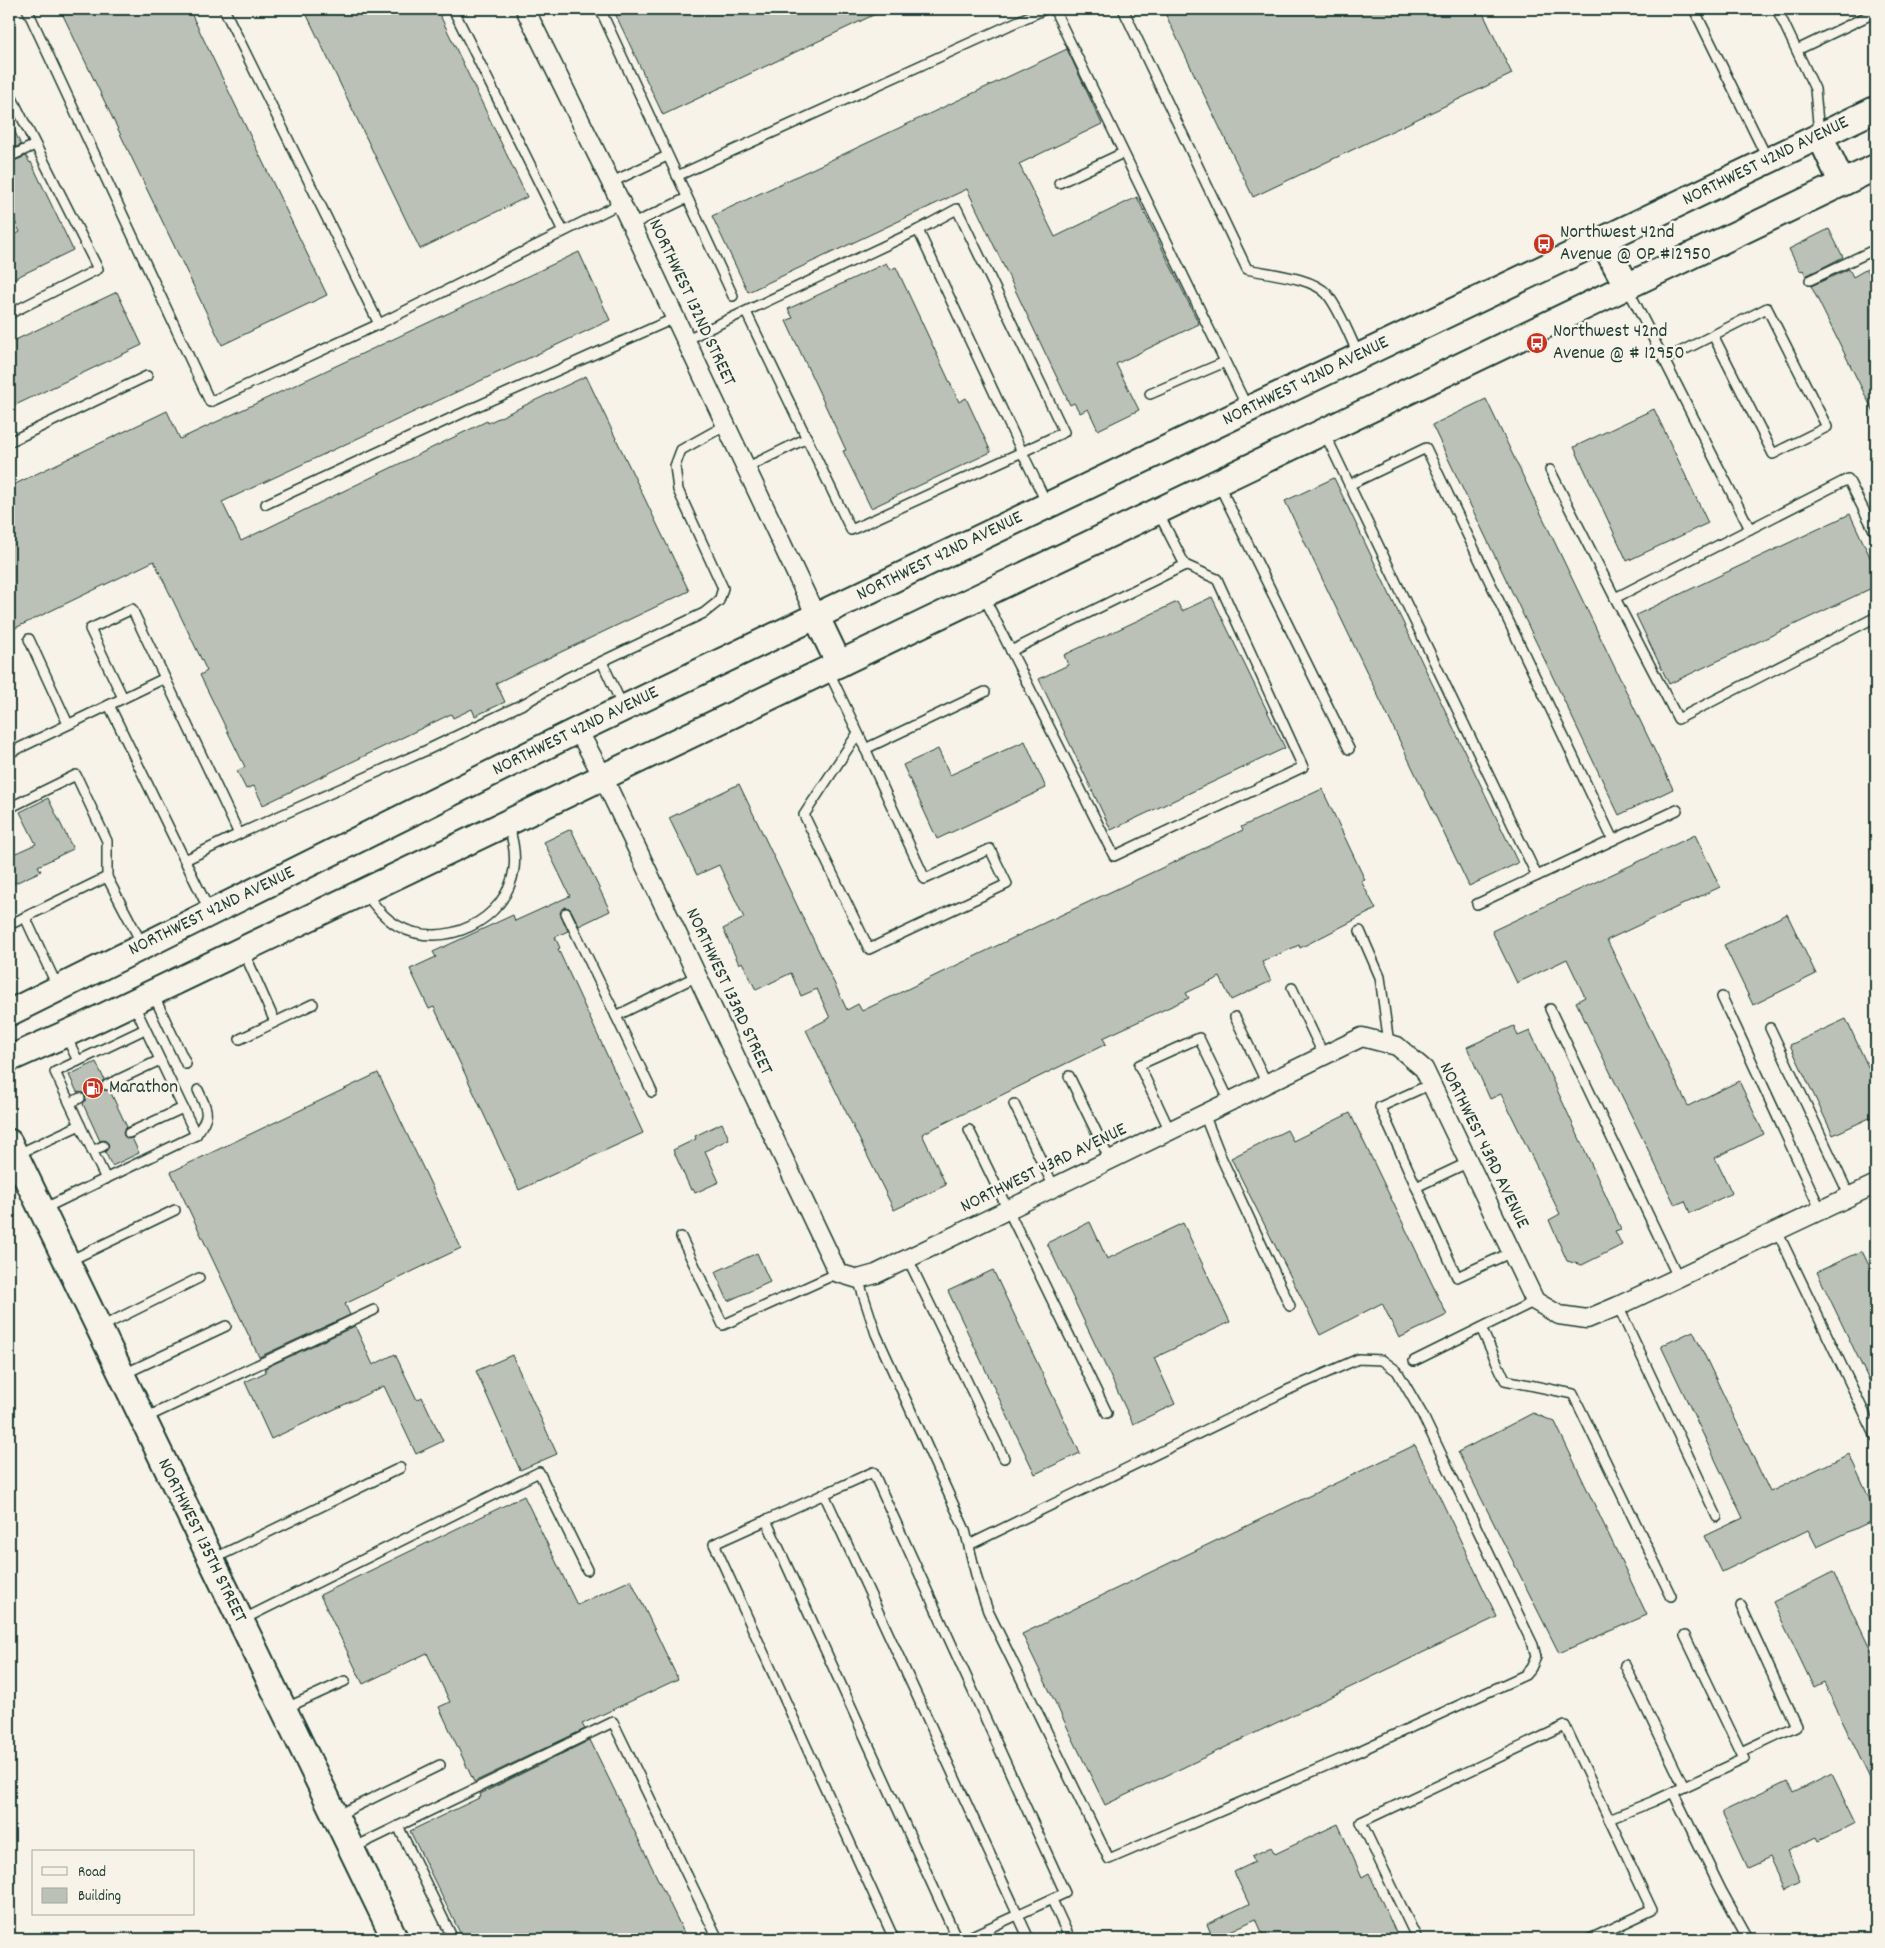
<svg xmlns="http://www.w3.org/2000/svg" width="1885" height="1948" font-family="Dekko,sans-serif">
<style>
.building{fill:#bbc1b6;stroke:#1f3d34}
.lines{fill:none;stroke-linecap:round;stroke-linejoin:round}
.service-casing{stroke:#1f3d34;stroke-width:12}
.minor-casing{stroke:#1f3d34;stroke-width:21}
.secondary-casing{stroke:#1f3d34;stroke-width:29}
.service{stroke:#f7f3e8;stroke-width:9}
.minor{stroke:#f7f3e8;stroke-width:18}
.secondary{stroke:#f7f3e8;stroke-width:25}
.labels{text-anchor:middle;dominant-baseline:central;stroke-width:5;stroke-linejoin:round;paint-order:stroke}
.street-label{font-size:19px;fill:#1f3d34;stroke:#f7f3e8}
.poi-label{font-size:19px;fill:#1f3d34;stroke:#f7f3e8;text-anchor:start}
</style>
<rect width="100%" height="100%" fill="#f7f3e8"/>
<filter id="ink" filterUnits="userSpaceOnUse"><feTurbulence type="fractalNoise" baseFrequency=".02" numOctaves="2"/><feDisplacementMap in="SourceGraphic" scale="10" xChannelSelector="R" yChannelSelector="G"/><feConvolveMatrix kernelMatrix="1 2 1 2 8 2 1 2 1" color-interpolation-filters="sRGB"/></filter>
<g filter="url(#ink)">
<g class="building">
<polygon points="60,9 189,9 327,295 222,345"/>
<polygon points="304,9 437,9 527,197 420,249"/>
<polygon points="613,9 886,9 663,115"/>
<polygon points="1163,9 1481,9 1512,74 1253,197"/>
<polygon points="1067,49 1102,124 1019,164 1055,237 1137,197 1199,324 1116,364 1139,410 1098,430 1088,409 1080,413 1074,403 1070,405 967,189 748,292 712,216"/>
<polygon points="9,119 21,145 9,150"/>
<polygon points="26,156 30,163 31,162 73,250 9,281 9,238 20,232 9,209 9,163"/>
<polygon points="1829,229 1843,257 1806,276 1803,270 1800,271 1789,249"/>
<polygon points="579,252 610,320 222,502 241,541 487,421 488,423 586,376 689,591 496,683 505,702 475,716 472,709 453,718 451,714 263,805 254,786 246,789 237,771 245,767 200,675 207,671 154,561 9,631 9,487 167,411 180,439"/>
<polygon points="886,263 890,270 896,267 959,402 966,398 991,452 871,508 843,451 846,450 786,321 793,318 788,309"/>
<polygon points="1849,269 1853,277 1867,269 1876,287 1876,417 1811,286"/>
<polygon points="117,292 142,345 9,408 9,343"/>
<polygon points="1486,399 1673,789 1619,815 1432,425"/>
<polygon points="1654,409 1708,523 1627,561 1574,447"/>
<polygon points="1334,478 1518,863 1469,886 1285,501"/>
<polygon points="1850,514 1876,570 1876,586 1669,684 1636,615"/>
<polygon points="1212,597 1285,748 1111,830 1039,679 1068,665 1064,655 1177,602 1182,611"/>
<polygon points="1025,741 1046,788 937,839 903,765 938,749 950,775"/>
<polygon points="739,784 847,1010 858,1004 862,1011 1046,922 1243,830 1241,827 1322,789 1365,880 1361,881 1376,909 1300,948 1299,945 1262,962 1271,981 1231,1000 1220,977 1186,993 1189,998 1103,1038 1106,1044 922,1134 946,1185 894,1210 806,1030 830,1018 817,989 801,996 791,973 756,990 742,962 739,964 723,929 744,918 719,865 697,875 669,818"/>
<polygon points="48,798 73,849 38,866 41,871 9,886 9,856 36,844 20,812"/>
<polygon points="571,829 610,911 579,926 571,910 569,908 564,907 560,913 568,931 555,937 560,948 558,949 643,1133 519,1190 434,1007 429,1009 410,969 436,957 433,952 513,915 515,921 570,896 544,842"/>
<polygon points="1695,835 1720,887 1607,940 1688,1106 1739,1081 1764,1134 1715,1158 1732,1193 1690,1213 1685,1201 1675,1205 1576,1002 1585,997 1567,959 1517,983 1492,931"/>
<polygon points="1787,914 1816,974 1753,1005 1724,945"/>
<polygon points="1846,1019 1876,1084 1876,1115 1833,1135 1790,1045"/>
<polygon points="1514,1026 1518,1036 1530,1031 1621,1229 1615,1231 1622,1245 1582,1265 1567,1261 1549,1220 1560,1214 1501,1094 1490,1099 1467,1047"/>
<polygon points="96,1062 104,1079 102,1082 101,1087 104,1090 110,1091 127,1127 123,1132 124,1136 128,1139 132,1138 139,1153 112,1166 105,1152 109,1147 108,1143 104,1140 100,1141 83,1104 85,1101 86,1096 83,1093 77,1092 69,1075"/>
<polygon points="378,1073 461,1248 345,1304 350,1315 259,1357 171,1172"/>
<polygon points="1350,1113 1447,1315 1399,1338 1382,1303 1320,1335 1231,1158 1287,1130 1293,1141"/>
<polygon points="722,1123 729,1139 705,1151 719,1182 695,1193 693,1189 691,1190 673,1150 696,1139 695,1136"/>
<polygon points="1090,1222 1107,1259 1183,1223 1230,1322 1154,1358 1175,1404 1133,1424 1047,1243"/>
<polygon points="1862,1251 1876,1280 1876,1395 1817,1272"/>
<polygon points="757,1253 770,1282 728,1301 715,1272"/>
<polygon points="993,1270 1080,1453 1035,1474 948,1291"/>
<polygon points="355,1326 373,1365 395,1354 417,1400 422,1397 443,1441 416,1454 384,1386 271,1439 245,1382 266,1372 265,1368"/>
<polygon points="1693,1331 1770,1492 1849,1454 1876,1513 1876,1519 1817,1547 1808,1530 1722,1572 1705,1536 1743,1518 1661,1346"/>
<polygon points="512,1355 557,1454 520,1470 476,1371"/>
<polygon points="1533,1413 1555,1422 1647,1615 1559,1653 1458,1452"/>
<polygon points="1415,1445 1497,1617 1105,1805 1022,1634"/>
<polygon points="524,1496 577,1605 631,1580 678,1679 582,1724 585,1729 474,1782 439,1707 450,1702 427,1653 363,1684 320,1595"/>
<polygon points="1833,1572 1876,1661 1876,1791 1824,1683 1814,1688 1773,1602"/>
<polygon points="590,1740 687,1939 463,1939 410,1831 481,1797 480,1794"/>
<polygon points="1832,1774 1856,1823 1819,1841 1817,1837 1787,1851 1800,1881 1785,1889 1770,1858 1748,1868 1722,1812 1787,1781 1793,1793"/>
<polygon points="1338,1824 1362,1877 1369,1873 1397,1935 1388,1939 1265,1939 1256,1919 1213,1939 1207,1924 1249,1904 1234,1872 1255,1862 1252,1856 1271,1847 1275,1854"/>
</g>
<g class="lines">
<g class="service-casing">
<g id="service">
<polyline points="27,9 210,402 379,324 621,203"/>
<polyline points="224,9 379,324"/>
<polyline points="453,9 563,231"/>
<polyline points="600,9 733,296"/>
<polyline points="1054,9 1248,409"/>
<path d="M1123,9l124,260c21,5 65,8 80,25 13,16 23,43 32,62"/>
<polyline points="1694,9 1768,160"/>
<polyline points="1777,9 1815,89 1819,135"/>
<polyline points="1797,50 1876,12"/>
<polyline points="9,92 98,269 9,314"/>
<polyline points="9,157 35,145"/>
<polyline points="677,176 1045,9"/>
<polyline points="610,183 667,156"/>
<polyline points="1059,183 1123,153"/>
<polyline points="631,225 687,198"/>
<polyline points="918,230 957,209 1064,432 1022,452 1047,504"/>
<polyline points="1810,280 1876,249"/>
<polyline points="685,340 918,230 1022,452 851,530 746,312"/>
<polyline points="1664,360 1767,308 1827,427 1773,454 1713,335"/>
<polyline points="1150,394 1225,362"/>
<polyline points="1324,432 1537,876 1613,840 1426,448 1349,485"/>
<polyline points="9,442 147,376"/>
<polyline points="746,468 807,438"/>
<polyline points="1550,470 1615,598 1750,529 1628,289"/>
<polyline points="1218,483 1349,749"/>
<polyline points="266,504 471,409 675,318"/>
<polyline points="1750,529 1848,479 1876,534"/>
<polyline points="983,595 1114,856 1303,767 1217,579 1185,565 1158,512"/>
<polyline points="1615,598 1678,719 1876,617"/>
<polyline points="29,639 68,724"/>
<polyline points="1011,651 1185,565"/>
<polyline points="602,662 623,707"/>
<polyline points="828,670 858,733 804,815 869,949 1007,884 990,849 925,879 858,733"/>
<polyline points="123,698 90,629 132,609 165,678"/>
<polyline points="109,705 165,678 239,834 185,860"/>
<polyline points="865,749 985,692"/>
<polyline points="9,753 109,705 210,912"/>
<polyline points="9,808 76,775 107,841 107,877"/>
<polyline points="239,834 427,750 527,702 567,678 704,613 719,601 723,588 678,490 675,466 681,450 726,425"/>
<polyline points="1613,840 1677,810"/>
<path d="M366,894c9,12 18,24 32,32 45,25 109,-5 116,-57 2,-16 -1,-30 -6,-45"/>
<polyline points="1477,904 1537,876"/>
<polyline points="566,913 616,1016 697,976"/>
<polyline points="25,917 58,988"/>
<polyline points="9,925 107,877 142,944"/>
<polyline points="1360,931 1380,977 1389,1044"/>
<polyline points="243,950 275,1022"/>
<polyline points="1292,988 1324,1056"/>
<polyline points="153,994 186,1064"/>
<polyline points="1722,997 1821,1211"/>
<polyline points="1550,1009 1678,1277"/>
<polyline points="616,1016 652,1092"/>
<polyline points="1235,1017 1267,1084"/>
<polyline points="1770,1028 1850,1197"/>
<polyline points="66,1036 78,1061 55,1072 80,1125"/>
<polyline points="240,1039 313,1004"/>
<polyline points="78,1061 145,1029"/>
<polyline points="1069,1076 1110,1160"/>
<polyline points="1431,1084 1380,1107 1457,1277 1512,1252"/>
<polyline points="107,1085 160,1060"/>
<polyline points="70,1103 80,1098"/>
<polyline points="1014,1104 1054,1187"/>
<polyline points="1204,1114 1221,1157 1290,1306"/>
<polyline points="969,1130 1107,1413"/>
<polyline points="1170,1131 1139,1065 1199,1038 1230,1102"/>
<polyline points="129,1133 183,1108"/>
<path d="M196,1135c15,-21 12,-23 2,-45"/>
<polyline points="92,1151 103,1146"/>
<polyline points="18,1154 80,1125 106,1179"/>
<polyline points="1416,1187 1469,1162"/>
<polyline points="43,1209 196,1135 133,1003"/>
<polyline points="1777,1231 1876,1437"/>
<polyline points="681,1237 723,1325 838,1273"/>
<polyline points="908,1259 1004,1458"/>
<polyline points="69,1261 175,1210"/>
<polyline points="858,1279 876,1334 965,1530 977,1579 988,1611 1109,1859 1344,1758 1525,1675 1531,1668 1536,1657 1533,1645 1422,1414 1397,1371 1382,1360 1358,1359 1290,1389 969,1545"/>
<polyline points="1618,1306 1717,1517"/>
<polyline points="101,1327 199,1278"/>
<polyline points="1481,1328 1505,1380 1573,1394 1671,1596"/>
<polyline points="1414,1361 1535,1301"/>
<polyline points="124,1374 226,1326"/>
<polyline points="145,1418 374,1310"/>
<polyline points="824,1494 1029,1939"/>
<polyline points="766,1520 957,1939"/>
<polyline points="213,1559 400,1468"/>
<polyline points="1741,1606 1796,1726 1741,1752"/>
<polyline points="242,1620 539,1472 587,1570"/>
<polyline points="1625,1665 1684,1787"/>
<polyline points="284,1709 345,1681"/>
<polyline points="1673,1792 1721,1890 1748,1939"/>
<polyline points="336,1816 440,1765"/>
<polyline points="1609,1819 1654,1801 1744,1759 1685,1636"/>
<polyline points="398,1826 453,1939"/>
<polyline points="353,1848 613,1722 718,1939"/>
<polyline points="1052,1900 1070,1939"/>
<polyline points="894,1939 714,1544 873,1472 1065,1893 965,1939"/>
<polyline points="1417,1939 1361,1822 1565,1726 1652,1910 1590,1939"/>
</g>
</g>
<g class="minor-casing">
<g id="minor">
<polyline points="525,9 621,203 816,616"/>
<polyline points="578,730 603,777 838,1273 858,1279 876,1274 1362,1037 1397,1046 1424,1069 1535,1301 1559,1315 1587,1319 1618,1306 1876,1184"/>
</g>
</g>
<g class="secondary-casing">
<g id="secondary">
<polyline points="1820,136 1842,183"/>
<polyline points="1602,240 1627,286"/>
<polyline points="816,616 839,664"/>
<polyline points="9,1013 578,730 1876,109"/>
<polyline points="9,1059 79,1028 1876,167"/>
<polyline points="9,1142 395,1939"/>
</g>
</g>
<use href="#service" class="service"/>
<use href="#minor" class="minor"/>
<use href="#secondary" class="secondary"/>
</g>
</g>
<defs>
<g id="bus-disc" transform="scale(1.125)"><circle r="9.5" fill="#c8321e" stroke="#f7f3e8"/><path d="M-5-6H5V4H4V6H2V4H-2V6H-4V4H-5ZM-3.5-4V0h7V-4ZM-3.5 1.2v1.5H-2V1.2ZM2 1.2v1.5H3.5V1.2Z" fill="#fff"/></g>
<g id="fuel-disc" transform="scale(1.125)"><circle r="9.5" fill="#c8321e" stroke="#f7f3e8"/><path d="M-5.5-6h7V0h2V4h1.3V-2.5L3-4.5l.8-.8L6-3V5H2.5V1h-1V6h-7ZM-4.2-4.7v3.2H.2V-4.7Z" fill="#fff"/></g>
</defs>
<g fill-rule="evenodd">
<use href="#bus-disc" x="1544" y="244"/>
<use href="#bus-disc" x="1537" y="343"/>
<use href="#fuel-disc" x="93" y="1088"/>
</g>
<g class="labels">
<g class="street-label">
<text transform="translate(1766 162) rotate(-26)">NORTHWEST 42ND AVENUE</text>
<text transform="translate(691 303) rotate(65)">NORTHWEST 132ND STREET</text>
<text transform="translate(1306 382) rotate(-26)">NORTHWEST 42ND AVENUE</text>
<text transform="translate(940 557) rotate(-26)">NORTHWEST 42ND AVENUE</text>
<text transform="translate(576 732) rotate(-26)">NORTHWEST 42ND AVENUE</text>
<text transform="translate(212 912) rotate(-26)">NORTHWEST 42ND AVENUE</text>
<text transform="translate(728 992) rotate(65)">NORTHWEST 133RD STREET</text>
<text transform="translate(1483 1146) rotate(64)">NORTHWEST 43RD AVENUE</text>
<text transform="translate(1044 1169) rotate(-26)">NORTHWEST 43RD AVENUE</text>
<text transform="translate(201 1541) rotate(64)">NORTHWEST 135TH STREET</text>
</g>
<g class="poi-label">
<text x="1560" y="233">Northwest 42nd<tspan x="1560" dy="22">Avenue @ OP #12950</tspan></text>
<text x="1553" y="332">Northwest 42nd<tspan x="1553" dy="22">Avenue @ # 12950</tspan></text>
<text x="109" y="1088">Marathon</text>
</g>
</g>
<rect width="1885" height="1948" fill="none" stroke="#f7f3e8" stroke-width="30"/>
<rect x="15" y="15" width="1855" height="1918" fill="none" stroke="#1f3d34" stroke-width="2" filter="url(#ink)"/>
<rect x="32" y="1850" width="162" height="65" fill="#f7f3e8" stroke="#a1aaa0"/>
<rect x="42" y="1867" width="25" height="8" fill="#f7f3e8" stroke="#a1aaa0"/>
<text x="78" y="1876" font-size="15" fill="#1f3d34">Road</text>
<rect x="42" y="1888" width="25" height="15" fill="#bbc1b6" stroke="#a1aaa0"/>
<text x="78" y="1900" font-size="15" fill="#1f3d34">Building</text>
</svg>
